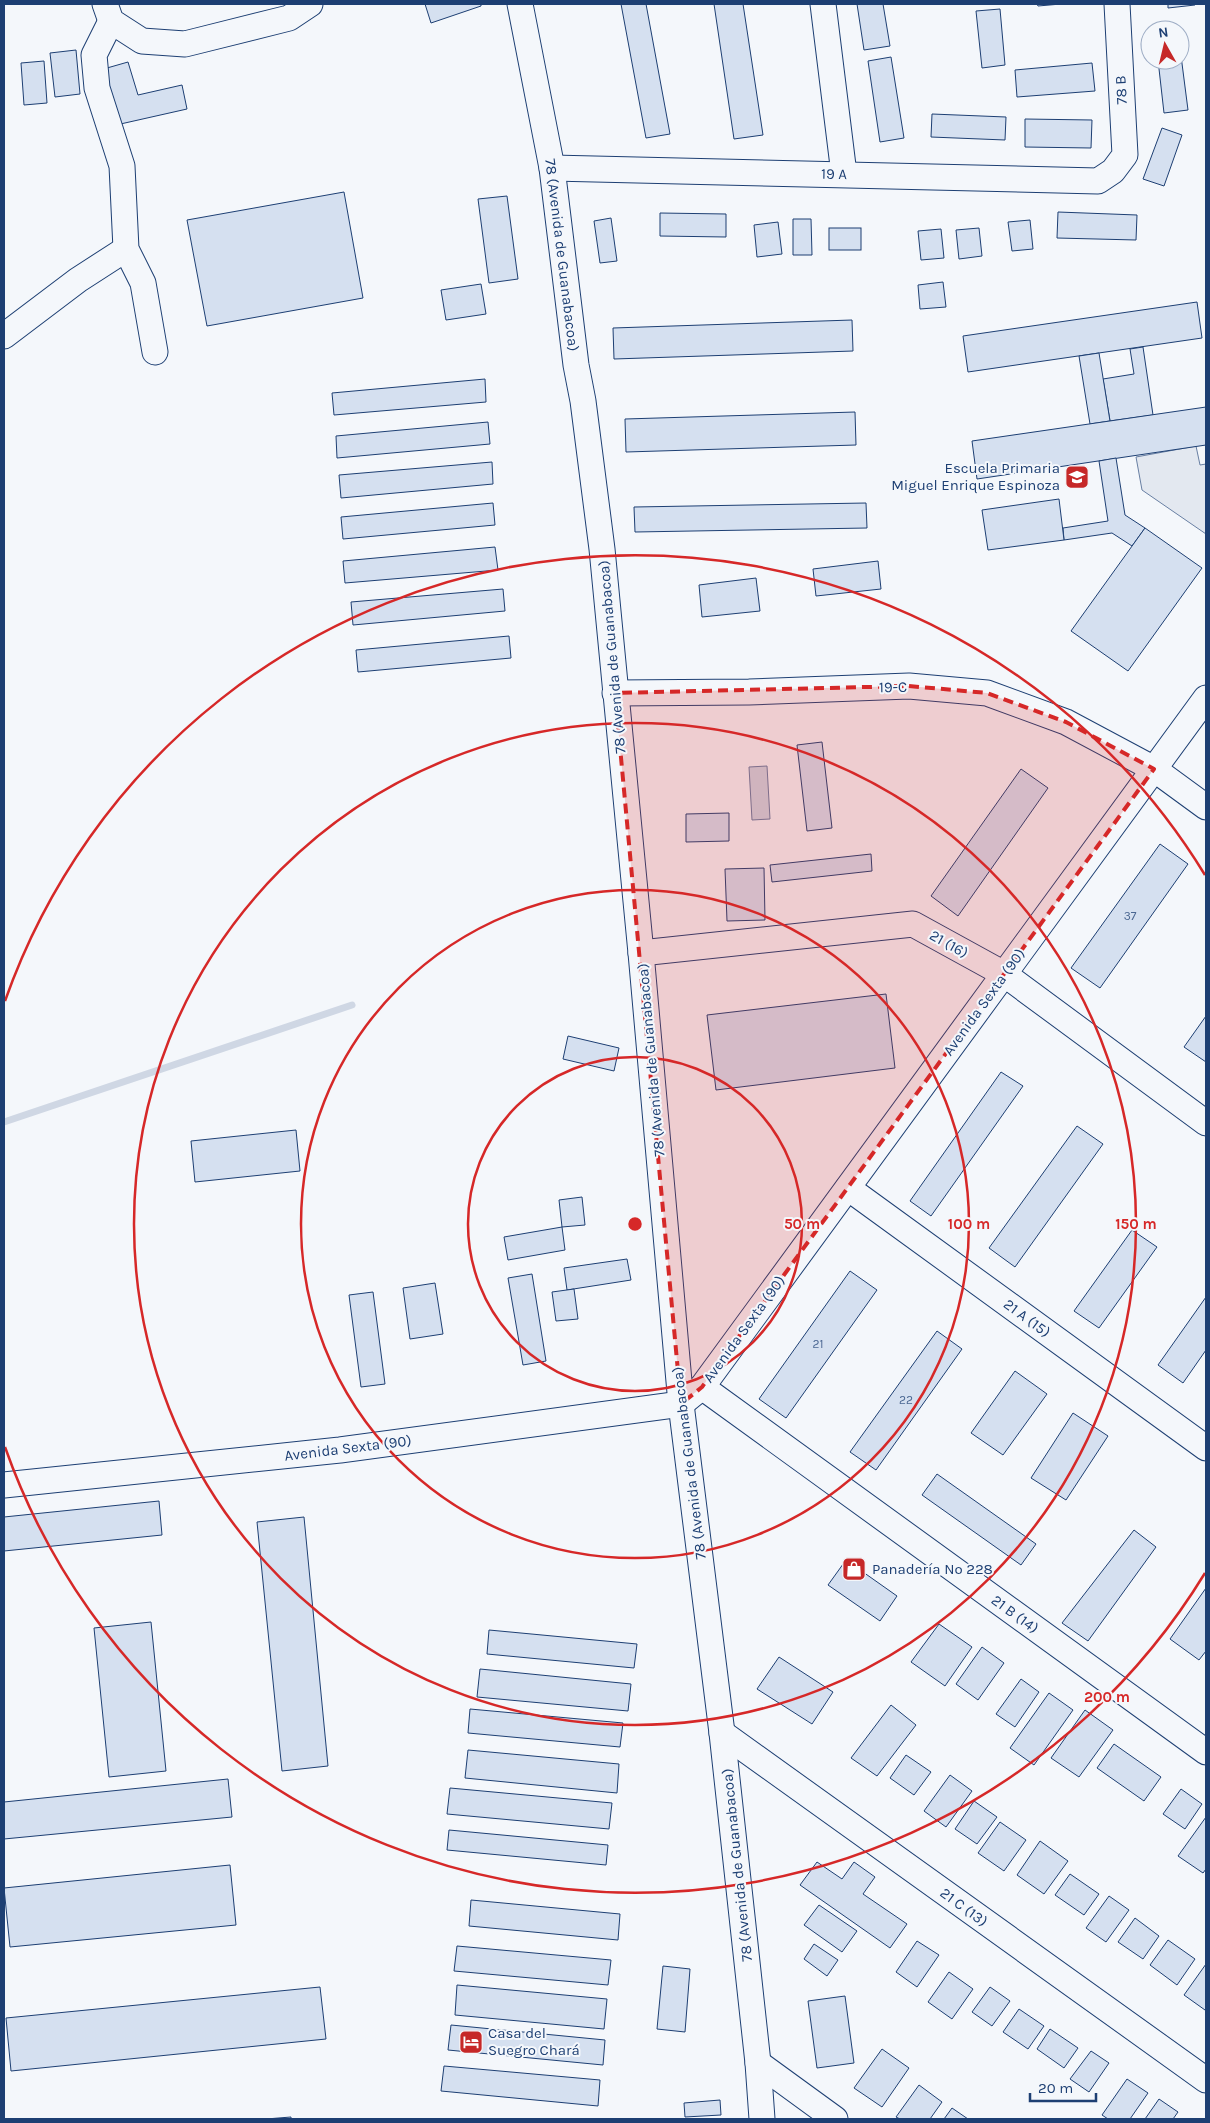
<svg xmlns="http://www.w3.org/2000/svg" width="1210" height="2123" font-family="Karla,sans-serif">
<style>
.parking{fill:#e3e8f0;stroke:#687fa3}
.water{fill:#cfd7e4;stroke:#687fa3}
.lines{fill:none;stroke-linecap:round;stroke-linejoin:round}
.stream{stroke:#cfd7e4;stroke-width:7}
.building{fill:#d5e0f0;stroke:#1d3f73}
.minor-casing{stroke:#1d3f73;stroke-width:27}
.minor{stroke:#f4f7fb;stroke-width:25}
.marked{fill:#d62828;fill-opacity:0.2;stroke:#d62828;stroke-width:4;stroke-dasharray:10 6;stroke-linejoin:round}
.ring{fill:none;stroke:#d62828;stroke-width:2.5}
.labels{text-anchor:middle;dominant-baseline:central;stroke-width:4;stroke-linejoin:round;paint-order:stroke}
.number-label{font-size:12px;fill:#4b6792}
.street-label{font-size:15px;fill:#1d3f73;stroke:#f4f7fb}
.poi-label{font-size:15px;fill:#1d3f73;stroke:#f4f7fb;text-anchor:start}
.centre{fill:#d62828;stroke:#f4f7fb;stroke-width:2.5}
.ring-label{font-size:15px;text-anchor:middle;font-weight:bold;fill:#d62828;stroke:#f4f7fb;stroke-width:4;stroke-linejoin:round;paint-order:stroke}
</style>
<rect width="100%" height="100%" fill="#f4f7fb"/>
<polygon class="parking" points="1196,446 1200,465 1206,464 1206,534 1142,490 1136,457"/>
<polygon class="water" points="767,766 770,819 752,820 749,767"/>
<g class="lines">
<polyline class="stream" points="4,1122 352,1005"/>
</g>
<g class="building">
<polygon points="425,4 481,4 481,6 431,23"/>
<polygon points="621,4 646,4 670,134 646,138"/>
<polygon points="714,4 743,4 763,135 734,139"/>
<polygon points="857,4 883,4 890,46 864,50"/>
<polygon points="1037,4 1061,4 1038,6"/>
<polygon points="1168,4 1194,4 1195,5 1168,8"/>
<polygon points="1000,9 1005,65 982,68 976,11"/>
<polygon points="1180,48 1188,110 1164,113 1158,60 1180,60"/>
<polygon points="76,50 80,94 55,97 50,53"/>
<polygon points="891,57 904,138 880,142 868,61"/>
<polygon points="44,61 47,103 24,105 21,63"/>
<polygon points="128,62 138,95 182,85 187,109 116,125 100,70"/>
<polygon points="1092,63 1095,91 1017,97 1015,70"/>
<polygon points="932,114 1006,117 1005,140 931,137"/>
<polygon points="1025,119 1092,120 1091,148 1025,147"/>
<polygon points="1162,128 1182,135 1164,186 1143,179"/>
<polygon points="344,192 363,298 207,326 187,220"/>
<polygon points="507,196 518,279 489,283 478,199"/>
<polygon points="1058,212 1137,215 1136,240 1057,238"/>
<polygon points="660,213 726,214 726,237 660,236"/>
<polygon points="611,218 617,261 600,263 594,221"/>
<polygon points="793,219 811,219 812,255 793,255"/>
<polygon points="1030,220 1033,249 1012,251 1008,222"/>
<polygon points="778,222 782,254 757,257 754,225"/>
<rect x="829" y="228" width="32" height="22"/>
<polygon points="979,228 982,256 959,259 956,230"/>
<polygon points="941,229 944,258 921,260 918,231"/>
<polygon points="943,282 946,307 920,309 918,285"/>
<polygon points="481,284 486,314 446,320 441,290"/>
<polygon points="1197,302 1202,338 968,372 963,336"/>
<polygon points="852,320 853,351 614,359 613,328"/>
<polygon points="1143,347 1153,415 1110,421 1103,379 1134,374 1130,349"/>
<polygon points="1099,353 1110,421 1090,424 1079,356"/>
<polygon points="485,379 486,402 334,415 332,393"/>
<polygon points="1206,407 1206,445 977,479 972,441"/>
<polygon points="855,412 856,445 626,452 625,419"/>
<polygon points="488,422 490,444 337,458 336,436"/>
<polygon points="1116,458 1125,515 1145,528 1132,546 1112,533 1064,540 1063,528 1108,521 1099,461"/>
<polygon points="492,462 493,484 341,498 339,475"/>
<polygon points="1059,499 1064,540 988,550 982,510"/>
<polygon points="493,503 495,525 343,539 341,517"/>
<polygon points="866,503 867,528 635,532 634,507"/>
<polygon points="1145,528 1202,568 1128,671 1071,631"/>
<polygon points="495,547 498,570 345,583 343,561"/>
<polygon points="878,561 881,589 816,596 813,569"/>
<polygon points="756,578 760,611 702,617 699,585"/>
<polygon points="503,589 505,611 353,625 351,602"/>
<polygon points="509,636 511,658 358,672 356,650"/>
<polygon points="822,742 832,828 807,831 797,745"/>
<polygon points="1021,769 1048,788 958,916 931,896"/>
<polygon points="729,813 729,841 686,842 686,814"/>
<polygon points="1160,844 1188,864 1100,988 1071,968"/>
<polygon points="871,854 872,871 772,882 770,865"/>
<polygon points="764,868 765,920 727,921 725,869"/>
<polygon points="886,994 895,1068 716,1090 707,1015"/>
<polygon points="1206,1016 1206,1062 1184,1047"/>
<polygon points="568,1036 619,1048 614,1071 563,1059"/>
<polygon points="1001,1072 1023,1086 931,1216 910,1201"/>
<polygon points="1077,1126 1103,1144 1015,1267 989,1248"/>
<polygon points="296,1130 300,1171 195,1182 191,1141"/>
<polygon points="582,1197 585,1225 562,1227 559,1200"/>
<polygon points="562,1227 565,1250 508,1260 504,1237"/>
<polygon points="1132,1230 1157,1247 1099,1328 1074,1311"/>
<polygon points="627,1259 631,1280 567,1290 564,1268"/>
<polygon points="850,1271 877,1290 786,1418 759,1399"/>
<polygon points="532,1274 546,1361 523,1365 508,1278"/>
<polygon points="435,1283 443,1334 410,1339 403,1288"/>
<polygon points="574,1289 578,1319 556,1321 552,1292"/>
<polygon points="373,1292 385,1384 361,1387 349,1295"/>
<polygon points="1206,1297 1206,1350 1183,1383 1158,1365"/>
<polygon points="937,1331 962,1349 876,1470 850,1452"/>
<polygon points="1015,1371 1047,1394 1003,1455 971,1433"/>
<polygon points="1073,1413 1108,1436 1066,1500 1031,1478"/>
<polygon points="937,1474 1036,1544 1021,1565 922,1495"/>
<polygon points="159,1501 162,1535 4,1551 4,1517"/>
<polygon points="304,1517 328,1766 282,1771 257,1522"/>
<polygon points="1134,1530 1156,1547 1088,1641 1062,1623"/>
<polygon points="846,1560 897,1596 880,1621 828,1585"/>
<polygon points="1206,1588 1206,1651 1199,1660 1170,1639"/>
<polygon points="151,1622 166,1771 109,1777 94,1628"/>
<polygon points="939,1624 972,1647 945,1686 911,1662"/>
<polygon points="489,1630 637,1644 634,1668 487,1654"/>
<polygon points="982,1647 1004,1663 978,1700 956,1684"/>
<polygon points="779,1657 833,1692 812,1724 757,1689"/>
<polygon points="480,1669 631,1684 628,1711 477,1697"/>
<polygon points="1021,1679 1039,1692 1015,1727 996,1714"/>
<polygon points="1049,1693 1073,1710 1034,1765 1010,1748"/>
<polygon points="891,1705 916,1725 877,1776 851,1758"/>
<polygon points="470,1709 623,1723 620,1747 468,1733"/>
<polygon points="1085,1710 1113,1730 1079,1777 1051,1758"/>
<polygon points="1114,1744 1161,1777 1144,1801 1097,1768"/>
<polygon points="468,1750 619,1764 617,1793 465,1778"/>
<polygon points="906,1755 931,1772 914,1795 890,1778"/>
<polygon points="950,1775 972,1791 946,1827 924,1811"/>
<polygon points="228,1779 232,1817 4,1839 4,1802"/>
<polygon points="450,1788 612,1803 609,1829 447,1814"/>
<polygon points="1181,1789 1202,1804 1185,1829 1163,1814"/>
<polygon points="974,1801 997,1817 977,1844 955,1829"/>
<polygon points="1206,1817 1206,1869 1203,1873 1178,1856"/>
<polygon points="1000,1822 1026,1840 1004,1871 978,1853"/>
<polygon points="449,1830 608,1845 606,1865 447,1850"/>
<polygon points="1040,1841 1068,1861 1044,1894 1017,1875"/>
<polygon points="817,1862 842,1879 854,1862 875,1877 863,1894 907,1924 890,1948 800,1885"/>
<polygon points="230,1865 236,1925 10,1947 4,1888"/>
<polygon points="1070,1874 1099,1894 1084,1915 1055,1895"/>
<polygon points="1109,1896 1129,1910 1106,1942 1086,1928"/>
<polygon points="471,1900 620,1914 618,1940 469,1926"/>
<polygon points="819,1905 857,1931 842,1952 804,1925"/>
<polygon points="1135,1918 1159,1936 1143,1959 1118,1942"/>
<polygon points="1168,1940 1195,1959 1177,1985 1150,1965"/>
<polygon points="917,1941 939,1955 917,1987 896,1972"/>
<polygon points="814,1944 838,1960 827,1976 804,1959"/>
<polygon points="457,1946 611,1960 608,1985 454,1971"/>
<polygon points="1206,1964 1206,2008 1205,2010 1184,1995"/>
<polygon points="663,1966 690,1969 685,2032 657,2029"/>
<polygon points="949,1972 973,1989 952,2019 928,2002"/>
<polygon points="457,1985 607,1999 604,2029 455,2015"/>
<polygon points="320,1987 326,2039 11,2071 6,2018"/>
<polygon points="990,1987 1010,2001 992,2026 972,2012"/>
<polygon points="845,1996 854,2063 817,2068 808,2001"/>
<polygon points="1019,2009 1044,2026 1028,2049 1003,2032"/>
<polygon points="451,2025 605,2040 603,2065 448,2050"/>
<polygon points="1050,2029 1078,2048 1064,2068 1037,2049"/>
<polygon points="882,2049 909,2068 882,2107 854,2088"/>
<polygon points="1091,2051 1109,2063 1089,2092 1070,2079"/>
<polygon points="444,2066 600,2080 598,2106 441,2091"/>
<polygon points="1127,2079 1148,2093 1130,2119 1108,2119 1102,2115"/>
<polygon points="919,2085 942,2102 930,2119 900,2119 896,2117"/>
<polygon points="1159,2099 1178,2112 1173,2119 1145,2119"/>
<polygon points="720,2100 721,2115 685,2117 684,2103"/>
<polygon points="952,2108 968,2119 944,2119"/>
<polygon points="291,2117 291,2119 266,2119"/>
</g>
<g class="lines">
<g class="minor-casing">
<g id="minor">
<polyline points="105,4 111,21 142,41 185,44 289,18 310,4"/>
<polyline points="520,4 552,168 576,365 583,401 602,549 641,953 681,1404 722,1733 758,2063 762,2119"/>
<polyline points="823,4 844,174"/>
<polyline points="111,21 94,55 97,88 122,166 126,249 143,283 155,352"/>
<polyline points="552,168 1098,181 1113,171 1125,155 1117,4"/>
<polyline points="4,336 78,280 126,249"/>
<polyline points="615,693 749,692 909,686 987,693 1066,722 1154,769 1206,807"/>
<polyline points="641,953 913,924 1004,974 1206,1123"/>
<polyline points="848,1188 1206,1448"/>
<polyline points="702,1387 1206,1752"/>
<polyline points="4,1485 340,1450 681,1404 702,1387 1206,698"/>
<polyline points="722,1733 1206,2080"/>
<polyline points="758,2063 835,2119"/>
</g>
</g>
<use href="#minor" class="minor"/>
</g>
<path class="marked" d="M909,686l78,7 79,29 88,47 -452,618 -21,17 -66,-711z"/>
<g class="ring">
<circle cx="635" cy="1224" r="167"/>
<circle cx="635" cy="1224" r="334"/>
<circle cx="635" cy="1224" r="501"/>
<path d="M1205 1573A668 668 0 0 1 5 1447M5 1001A668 668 0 0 1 1205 875"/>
</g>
<defs>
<g id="school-square" transform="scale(1.25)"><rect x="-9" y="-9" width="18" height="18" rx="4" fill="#c62828" stroke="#f4f7fb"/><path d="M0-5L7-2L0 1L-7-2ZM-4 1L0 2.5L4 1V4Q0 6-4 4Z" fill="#fff"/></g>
<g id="shop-square" transform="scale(1.25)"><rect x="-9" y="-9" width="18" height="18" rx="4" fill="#c62828" stroke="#f4f7fb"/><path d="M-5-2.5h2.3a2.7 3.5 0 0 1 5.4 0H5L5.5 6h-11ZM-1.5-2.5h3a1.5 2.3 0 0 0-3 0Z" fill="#fff"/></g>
<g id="hotel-square" transform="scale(1.25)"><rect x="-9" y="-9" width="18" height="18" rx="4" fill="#c62828" stroke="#f4f7fb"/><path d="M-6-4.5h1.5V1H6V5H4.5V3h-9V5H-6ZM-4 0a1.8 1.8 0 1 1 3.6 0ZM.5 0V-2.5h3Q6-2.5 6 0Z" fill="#fff"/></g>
</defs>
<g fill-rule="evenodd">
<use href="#school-square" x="1077" y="477"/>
<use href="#shop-square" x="854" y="1569"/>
<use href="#hotel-square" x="471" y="2042"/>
</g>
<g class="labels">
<g class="number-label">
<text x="1130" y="916">37</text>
<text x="818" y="1344">21</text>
<text x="906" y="1400">22</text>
</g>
<g class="street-label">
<text transform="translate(1121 90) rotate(-93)">78 B</text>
<text transform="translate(834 174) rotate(1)">19 A</text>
<text transform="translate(562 255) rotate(83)">78 (Avenida de Guanabacoa)</text>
<text transform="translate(612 657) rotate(-95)">78 (Avenida de Guanabacoa)</text>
<text transform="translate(893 687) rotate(-1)">19-C</text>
<text transform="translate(949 944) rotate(29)">21 (16)</text>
<text transform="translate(984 1002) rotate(-54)">Avenida Sexta (90)</text>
<text transform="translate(651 1060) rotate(-95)">78 (Avenida de Guanabacoa)</text>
<text transform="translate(1027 1318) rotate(36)">21 A (15)</text>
<text transform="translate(744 1329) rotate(-54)">Avenida Sexta (90)</text>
<text transform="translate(348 1448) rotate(-7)">Avenida Sexta (90)</text>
<text transform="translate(689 1463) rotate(-97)">78 (Avenida de Guanabacoa)</text>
<text transform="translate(1015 1614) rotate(36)">21 B (14)</text>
<text transform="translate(737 1865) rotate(-96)">78 (Avenida de Guanabacoa)</text>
<text transform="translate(964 1907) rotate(36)">21 C (13)</text>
</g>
<g class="poi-label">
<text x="1060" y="468" text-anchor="end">Escuela Primaria<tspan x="1060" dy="17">Miguel Enrique Espinoza</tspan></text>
<text x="872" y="1569">Panadería No 228</text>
<text x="488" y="2033">Casa del<tspan x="488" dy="17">Suegro Chará</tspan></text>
</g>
</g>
<circle cx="635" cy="1224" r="8" class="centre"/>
<g class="ring-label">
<text x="802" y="1229">50 m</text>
<text x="969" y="1229">100 m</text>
<text x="1136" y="1229">150 m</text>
<text x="1107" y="1702">200 m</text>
</g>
<rect width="1210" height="2123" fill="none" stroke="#1d3f73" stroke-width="10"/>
<g transform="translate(1165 45) rotate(352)"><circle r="24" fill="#f4f7fb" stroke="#9eadc5"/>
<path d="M0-4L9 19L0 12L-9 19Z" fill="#c62828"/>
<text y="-8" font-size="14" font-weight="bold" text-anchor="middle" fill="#1d3f73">N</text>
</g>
<path d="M1030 2093v8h66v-8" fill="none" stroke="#1d3f73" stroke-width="2.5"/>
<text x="1038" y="2093" font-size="15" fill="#1d3f73" stroke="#f4f7fb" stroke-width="4" paint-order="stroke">20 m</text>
</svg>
